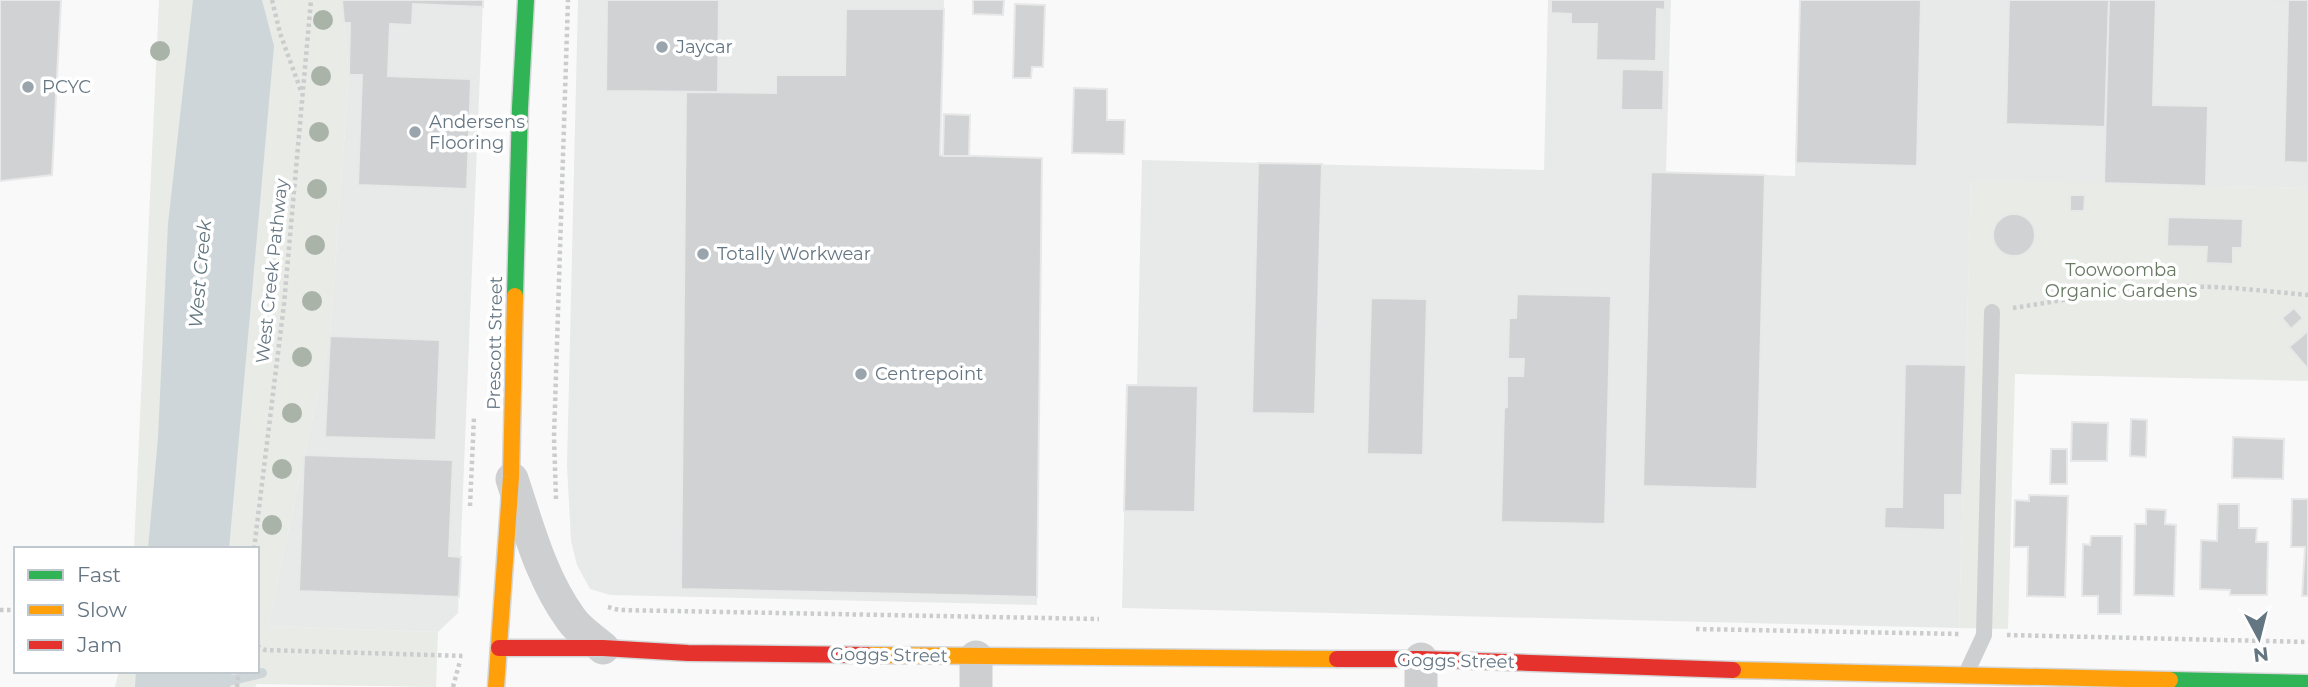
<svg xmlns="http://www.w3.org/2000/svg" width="2308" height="687" font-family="Montserrat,sans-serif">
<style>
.built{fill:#e8e9e9}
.green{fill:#e8ebe6}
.water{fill:#ced6d9}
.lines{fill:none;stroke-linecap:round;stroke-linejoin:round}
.stream{stroke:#ced6d9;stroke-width:10}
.building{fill:#d0d2d3;stroke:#e8e8e8;stroke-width:2}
.fast-casing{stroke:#d5d6d7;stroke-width:19}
.slow-casing{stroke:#d5d6d7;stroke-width:19}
.jam-casing{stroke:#d5d6d7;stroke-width:19}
.path{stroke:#cbcccd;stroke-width:4.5;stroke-dasharray:3.5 3.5;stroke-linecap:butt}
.lane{stroke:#cecfd0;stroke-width:16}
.street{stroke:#cecfd0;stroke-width:33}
.fast{stroke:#30b455;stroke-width:16}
.slow{stroke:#ff9f0a;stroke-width:16}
.jam{stroke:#e5322d;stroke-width:16}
.tree{fill:#a9b3a7}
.poi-dot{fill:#99a4ac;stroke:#fff;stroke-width:2.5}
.labels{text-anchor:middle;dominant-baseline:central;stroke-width:7;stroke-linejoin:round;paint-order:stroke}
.poi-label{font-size:18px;fill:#657683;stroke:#fff;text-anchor:start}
.park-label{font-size:18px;fill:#687a64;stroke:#fff}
.street-label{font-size:18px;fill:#657683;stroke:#fff}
.water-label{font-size:19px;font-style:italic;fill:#60757c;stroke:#fff}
</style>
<rect width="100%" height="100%" fill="#f9f9f9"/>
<g class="built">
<polygon points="342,0 483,0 458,613 438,632 268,626 330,336 349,75"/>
<polygon points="578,0 944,0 940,155 1042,158 1037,605 610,595 590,589 577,565 571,541 567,466"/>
<polygon points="1548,0 1671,0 1666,172 1795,176 1800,0 2308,0 2308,188 1971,181 1959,628 1122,608 1127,385 1137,385 1142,160 1544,170"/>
</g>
<g class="green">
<polygon points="159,0 342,0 349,75 330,336 268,626 438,632 436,687 257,684 255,687 115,687 119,671 257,671 257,549 134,549"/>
<polygon points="1971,180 2308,188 2308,381 2015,374 2008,629 1959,628"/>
</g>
<g class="water">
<polygon points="193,0 262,0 274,46 229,549 148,549 158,438 168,224"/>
<polygon points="136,671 232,671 230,687 135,687"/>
</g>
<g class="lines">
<polyline class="stream" points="203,687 262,673"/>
</g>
<g class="building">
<polygon points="0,0 61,0 52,175 0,181"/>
<polygon points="342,0 483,0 483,7 413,4 412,25 390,24 388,76 471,79 467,189 358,185 362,75 349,75 350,23 344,23"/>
<polygon points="607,0 719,0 718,92 606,91"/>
<polygon points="973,0 1004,0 1003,15 973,14"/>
<polygon points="1551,0 1665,0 1665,10 1657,9 1656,61 1596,60 1597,24 1571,24 1571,14 1551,13"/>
<polygon points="1800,0 1921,0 1917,166 1796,163"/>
<polygon points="2009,0 2109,0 2105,127 2006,124"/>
<polygon points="2109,0 2156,0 2153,105 2208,106 2206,186 2104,183"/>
<polygon points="2265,0 2308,0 2308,163 2284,162 2288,2"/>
<polygon points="1015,4 1045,5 1043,67 1032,67 1031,78 1013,78"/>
<polygon points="846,9 944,9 940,155 1042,158 1037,597 681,589 686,92 776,93 776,75 845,75"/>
<polygon points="1622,69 1664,70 1663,110 1621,110"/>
<polygon points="1074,88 1107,89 1107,120 1125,120 1124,154 1072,153"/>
<polygon points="944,114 970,115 969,156 943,156"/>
<polygon points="1258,163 1322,164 1315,414 1252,413"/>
<polygon points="1651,172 1765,175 1757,489 1643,486"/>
<polygon points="2070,195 2085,195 2084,211 2070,211"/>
<circle cx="2014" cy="235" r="21"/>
<polygon points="2168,217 2243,219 2242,248 2233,248 2233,264 2206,263 2207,247 2167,246"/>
<polygon points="1517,294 1611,296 1605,524 1501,522 1504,408 1507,407 1507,376 1523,376 1524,359 1508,359 1509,318 1516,318"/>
<polygon points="1371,298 1427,299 1423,455 1367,454"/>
<polygon points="2294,308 2303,318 2291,329 2282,318"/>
<polygon points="2308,331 2308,369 2289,347"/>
<polygon points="330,336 440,340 436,440 325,437"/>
<polygon points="1905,364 1966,365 1962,495 1945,495 1945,530 1884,528 1885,507 1902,507"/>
<polygon points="1127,385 1198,386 1195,512 1124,511"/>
<polygon points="2131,419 2147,420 2146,457 2130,456"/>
<polygon points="2072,422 2108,423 2107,461 2071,461"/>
<polygon points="2233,437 2284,439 2283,479 2232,478"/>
<polygon points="2051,449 2067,449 2067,484 2050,484"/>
<polygon points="304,455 453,460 449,556 461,557 459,597 299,591"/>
<polygon points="2029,495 2068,496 2065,597 2027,596 2028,547 2014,547 2015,500 2029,501"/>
<polygon points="2292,499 2308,499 2308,596 2302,596 2305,547 2291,547"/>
<polygon points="2218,504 2239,504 2239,528 2257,528 2256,542 2268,542 2267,595 2230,595 2230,590 2200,589 2201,540 2217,541"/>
<polygon points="2146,509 2166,510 2165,524 2176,525 2174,596 2134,595 2135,524 2146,524"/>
<polygon points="2091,536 2122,536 2121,614 2098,614 2098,596 2082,596 2083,544 2090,545"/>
</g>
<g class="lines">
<g class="fast-casing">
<g id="fast">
<polyline points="515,296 520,108 526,0"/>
<polyline points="2170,680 2308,683"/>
</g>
</g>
<g class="slow-casing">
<g id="slow">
<polyline points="866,655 1337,659"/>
<polyline points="1733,670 2170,680"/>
<polyline points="496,687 511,477 515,296"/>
</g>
</g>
<g class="jam-casing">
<g id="jam">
<polyline points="499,648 603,648 688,653 866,655"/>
<polyline points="1337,659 1421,659 1733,670"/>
</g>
</g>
<g class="path">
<polyline points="272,0 280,33 301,91"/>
<path d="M2013,308c53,-8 107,-19 161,-21 45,-2 89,4 134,8"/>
<polyline points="556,499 554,437 568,0"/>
<polyline points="470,506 474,417"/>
<polyline points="254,549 284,304 311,0"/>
<polyline points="608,607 619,610 1099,619"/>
<polyline points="0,610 16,610"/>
<polyline points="1696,629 1960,634"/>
<polyline points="2007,635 2308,642"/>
<polyline points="257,646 265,650 465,656"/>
<polyline points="237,687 239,671"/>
<polyline points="453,687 460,661"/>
</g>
<polyline class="lane" points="1965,676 1984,635 1992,312"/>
<g class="street">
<path d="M512,479c16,48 29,99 59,140 8,12 22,20 32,29"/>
<polyline points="976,687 976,657"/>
<polyline points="1421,687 1421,659"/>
</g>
<use href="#fast" class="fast"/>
<use href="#slow" class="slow"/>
<use href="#jam" class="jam"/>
</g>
<g class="tree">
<circle cx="323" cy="20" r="10"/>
<circle cx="160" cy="51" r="10"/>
<circle cx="321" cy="76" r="10"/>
<circle cx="319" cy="132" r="10"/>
<circle cx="317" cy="189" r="10"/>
<circle cx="315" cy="245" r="10"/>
<circle cx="312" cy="301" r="10"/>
<circle cx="302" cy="357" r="10"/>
<circle cx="292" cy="413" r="10"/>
<circle cx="282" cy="469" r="10"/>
<circle cx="272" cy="525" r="10"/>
</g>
<g class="poi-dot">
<circle cx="662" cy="47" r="7"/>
<circle cx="28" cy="87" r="7"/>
<circle cx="415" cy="132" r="7"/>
<circle cx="703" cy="254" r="7"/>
<circle cx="861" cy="374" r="7"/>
</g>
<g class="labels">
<g class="poi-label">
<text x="676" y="47">Jaycar</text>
<text x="42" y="87">PCYC</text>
<text x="429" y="122">Andersens<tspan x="429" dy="21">Flooring</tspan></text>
<text x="717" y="254">Totally Workwear</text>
<text x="875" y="374">Centrepoint</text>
</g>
<g class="park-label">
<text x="2121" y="270">Toowoomba<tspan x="2121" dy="21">Organic Gardens</tspan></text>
</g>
<g class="street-label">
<text transform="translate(272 271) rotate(-84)">West Creek Pathway</text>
<text transform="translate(495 343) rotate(-89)">Prescott Street</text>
<text transform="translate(889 655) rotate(1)">Goggs Street</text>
<text transform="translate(1456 661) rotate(1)">Goggs Street</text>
</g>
<g class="water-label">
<text transform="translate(200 274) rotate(-85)">West Creek</text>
</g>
</g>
<rect x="14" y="547" width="245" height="126" fill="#ffffff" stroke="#c1c8cd" stroke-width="2"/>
<rect x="28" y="570" width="35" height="10" fill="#30b455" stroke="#c1c8cd" stroke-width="2"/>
<text x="77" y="582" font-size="21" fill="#657683">Fast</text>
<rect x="28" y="605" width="35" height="10" fill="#ff9f0a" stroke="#c1c8cd" stroke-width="2"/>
<text x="77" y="617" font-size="21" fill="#657683">Slow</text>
<rect x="28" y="640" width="35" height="10" fill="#e5322d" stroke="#c1c8cd" stroke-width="2"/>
<text x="77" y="652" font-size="21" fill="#657683">Jam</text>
<g transform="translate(2259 638) rotate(173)" stroke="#ffffff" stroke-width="5" paint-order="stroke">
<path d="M0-5L12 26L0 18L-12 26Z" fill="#657683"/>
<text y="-10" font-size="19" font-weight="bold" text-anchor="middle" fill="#657683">N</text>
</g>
</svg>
